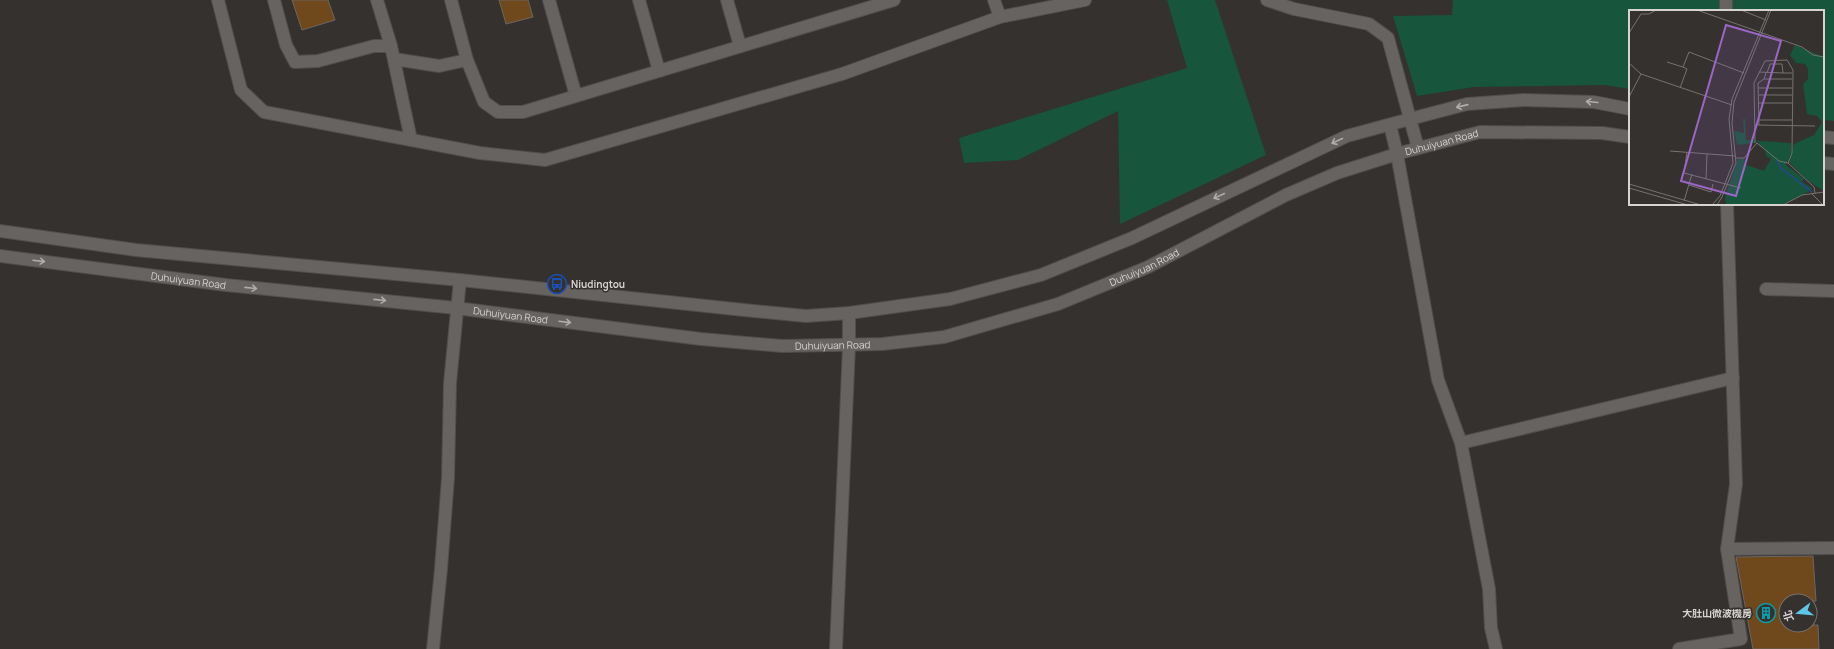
<svg xmlns="http://www.w3.org/2000/svg" width="1834" height="649" font-family="Manrope,'Noto Sans TC',sans-serif">
<style>
.green{fill:#17553c}
.building{fill:#6f491b;stroke:#6a6663}
.lines{fill:none;stroke-linecap:round;stroke-linejoin:round}
.minor-casing{stroke:#504d4b;stroke-width:14}
.minor{stroke:#676360;stroke-width:12}
.oneway{stroke:#afacaa}
.labels{text-anchor:middle;dominant-baseline:central;stroke-width:3;stroke-linejoin:round;paint-order:stroke}
.street-label{font-size:10px;fill:#d6d4d2;stroke:#34312e}
.poi-label{font-size:10px;font-weight:bold;fill:#d6d4d2;stroke:#34312e;text-anchor:start}
.inset-river{fill:none;stroke:#23497e;stroke-width:2}
.inset-road{fill:none;stroke:#757270;stroke-width:1}
.view{fill:#9b67c6;fill-opacity:0.15;stroke:#9b67c6;stroke-width:2}
.inset-edge{fill:none;stroke:#d6d4d2;stroke-width:2}
</style>
<rect width="100%" height="100%" fill="#34312e"/>
<g class="green">
<polygon points="1167,0 1215,0 1266,155 1120,224 1118,111 1018,160 964,163 959,138 1187,68"/>
<polygon points="1453,0 1834,0 1834,121 1823,120 1823,11 1630,11 1630,89 1604,85 1474,87 1417,96 1393,16 1452,15"/>
</g>
<g class="building">
<polygon points="292,0 328,0 335,20 302,30"/>
<polygon points="499,0 528,0 533,17 506,24"/>
<polygon points="1813,556 1816,601 1786,601 1786,625 1818,625 1819,649 1753,649 1736,557"/>
</g>
<g class="lines">
<g class="minor-casing">
<g id="minor">
<polyline points="218,0 241,90 264,112 480,153 545,160 842,74 1000,17 1085,0"/>
<polyline points="274,0 286,45 295,62 318,61 374,46 391,46"/>
<polyline points="377,0 391,46 411,140"/>
<polyline points="451,0 467,60"/>
<polyline points="549,0 576,96"/>
<polyline points="639,0 659,71"/>
<polyline points="727,0 740,46"/>
<polyline points="994,0 1000,17"/>
<polyline points="1267,0 1294,9 1369,24 1388,38 1418,148"/>
<polyline points="1726,0 1726,11"/>
<polyline points="394,59 439,66 467,60 484,102 498,112 523,112 894,0"/>
<polyline points="1390,125 1397,154 1438,380 1461,443 1489,589 1491,628 1496,649"/>
<polyline points="1823,137 1834,138"/>
<polyline points="1823,163 1834,164"/>
<polyline points="0,231 136,250 460,280 744,310 806,316 849,313 950,299 1041,275 1132,238 1347,136 1410,119 1467,104 1524,100 1594,102 1630,109"/>
<path id="s1" d="M0,256l226,29 230,23 245,31 81,7 100,-2 62,-7 114,-33 90,-37 138,-72 51,-22 63,-20 80,-21 122,1 28,4"/>
<polyline points="1766,289 1834,291"/>
<polyline points="1461,443 1733,378"/>
<polyline points="1727,549 1834,548"/>
<polyline points="433,649 441,569 448,478 450,383 460,280"/>
<polyline points="836,649 849,346 849,313"/>
<polyline points="1679,649 1741,639 1727,549 1736,484 1727,204"/>
</g>
</g>
<use href="#minor" class="minor"/>
</g>
<defs><path id="oneway-shaft" d="M-6 0H5M1.5-3L5.5 0L1.5 3" fill="none" stroke-width="1.6" stroke-linecap="round" stroke-linejoin="round"/></defs>
<g class="oneway">
<use href="#oneway-shaft" transform="translate(1592 102) rotate(-175)"/>
<use href="#oneway-shaft" transform="translate(1462 106) rotate(167)"/>
<use href="#oneway-shaft" transform="translate(1337 141) rotate(155)"/>
<use href="#oneway-shaft" transform="translate(1219 196) rotate(155)"/>
<use href="#oneway-shaft" transform="translate(39 261) rotate(7)"/>
<use href="#oneway-shaft" transform="translate(251 288) rotate(6)"/>
<use href="#oneway-shaft" transform="translate(380 300) rotate(6)"/>
<use href="#oneway-shaft" transform="translate(565 322) rotate(7)"/>
</g>
<defs>
<g id="bus-ring" transform="scale(1)"><circle r="9.5" fill="#34312e" stroke="#1a4fb4" stroke-width="1.5"/><path d="M-5-6H5V4H4V6H2V4H-2V6H-4V4H-5ZM-3.5-4V0h7V-4ZM-3.5 1.2v1.5H-2V1.2ZM2 1.2v1.5H3.5V1.2Z" fill="#1a4fb4"/></g>
<g id="building-ring" transform="scale(1)"><circle r="9.5" fill="#34312e" stroke="#0f9aa8" stroke-width="1.5"/><path d="M-4-6H4V6H1V3H-1V6H-4ZM-2.5-4.3h1.7v1.8h-1.7ZM.8-4.3h1.7v1.8H.8ZM-2.5-1h1.7V.8h-1.7ZM.8-1h1.7V.8H.8Z" fill="#0f9aa8"/></g>
</defs>
<g fill-rule="evenodd">
<use href="#bus-ring" x="557" y="284"/>
<use href="#building-ring" x="1766" y="613"/>
</g>
<g class="labels">
<g class="street-label">
<text stroke="none"><textPath href="#s1" startOffset="1486">Duhuiyuan Road</textPath></text>
<text stroke="none"><textPath href="#s1" startOffset="1162">Duhuiyuan Road</textPath></text>
<text stroke="none"><textPath href="#s1" startOffset="190">Duhuiyuan Road</textPath></text>
<text stroke="none"><textPath href="#s1" startOffset="514">Duhuiyuan Road</textPath></text>
<text stroke="none"><textPath href="#s1" startOffset="838">Duhuiyuan Road</textPath></text>
</g>
<g class="poi-label">
<text x="571" y="284">Niudingtou</text>
<text x="1752" y="613" text-anchor="end">大肚山微波機房</text>
</g>
</g>
<g transform="translate(1629 10)">
<rect width="195" height="195" fill="#34312e"/>
<path d="M166,35l29,12v134l-16,-10 -19,-19 5,-18 20,-9 8,-13 -5,-6 -10,-2 -4,-30 5,-5v-10l-3,-5 -9,-1 -6,-8zM114,109h2l1,21 45,3v10l-5,12 18,14 -2,3 10,6 -4,4 -27,13h-55l-1,-8 13,-38h7l-1,5 20,7 7,-12 -5,-3 -1,-7 -7,-4 2,-3 -23,3 -3,-14 10,2z" fill="#17553c"/>
<path class="inset-river" d="M148,151l4,7 31,24"/>
<path class="inset-road" d="M68,0l105,37 11,8 11,2M112,0l25,10M0,23l12,-19h8l7,-4M38,52l16,5 6,-15 55,21M0,53l12,11M130,62l24,1M138,63l3,-9h12l1,9h9M135,69h28M51,78l7,-19 -4,-2M129,78h34M130,85h33M0,87l12,-23 91,31M130,93h33M130,110h33M126,115l60,1M130,115l-1,-42 6,-4 2,-6M126,133l-1,-60 11,-22 22,-1 6,10 -1,83 -4,10 26,24 1,7M41,141l65,5M58,142l-3,21 57,15M106,148h9l13,-15 22,18 9,2M77,169l1,-25M0,174l72,21M60,175l22,7 2,-8M0,178l59,17M183,184l11,11M55,191l8,-27M83,195l8,-9 13,-33 -4,-44 3,-20 37,-89M88,195l5,-8 14,-34 -4,-40 2,-21 37,-92M154,195l19,-10 22,-3"/>
<path class="view" d="M97,15l55,16 -45,155 -55,-15z"/>
<rect width="195" height="195" class="inset-edge"/>
</g>
<g transform="translate(1798 613) rotate(254)"><circle r="19" fill="#34312e" stroke="#757270"/>
<path d="M0-3L7 15L0 10L-7 15Z" fill="#5dc7e8"/>
<text y="-6" font-size="11" font-weight="bold" text-anchor="middle" fill="#d6d4d2">北</text>
</g>
</svg>
